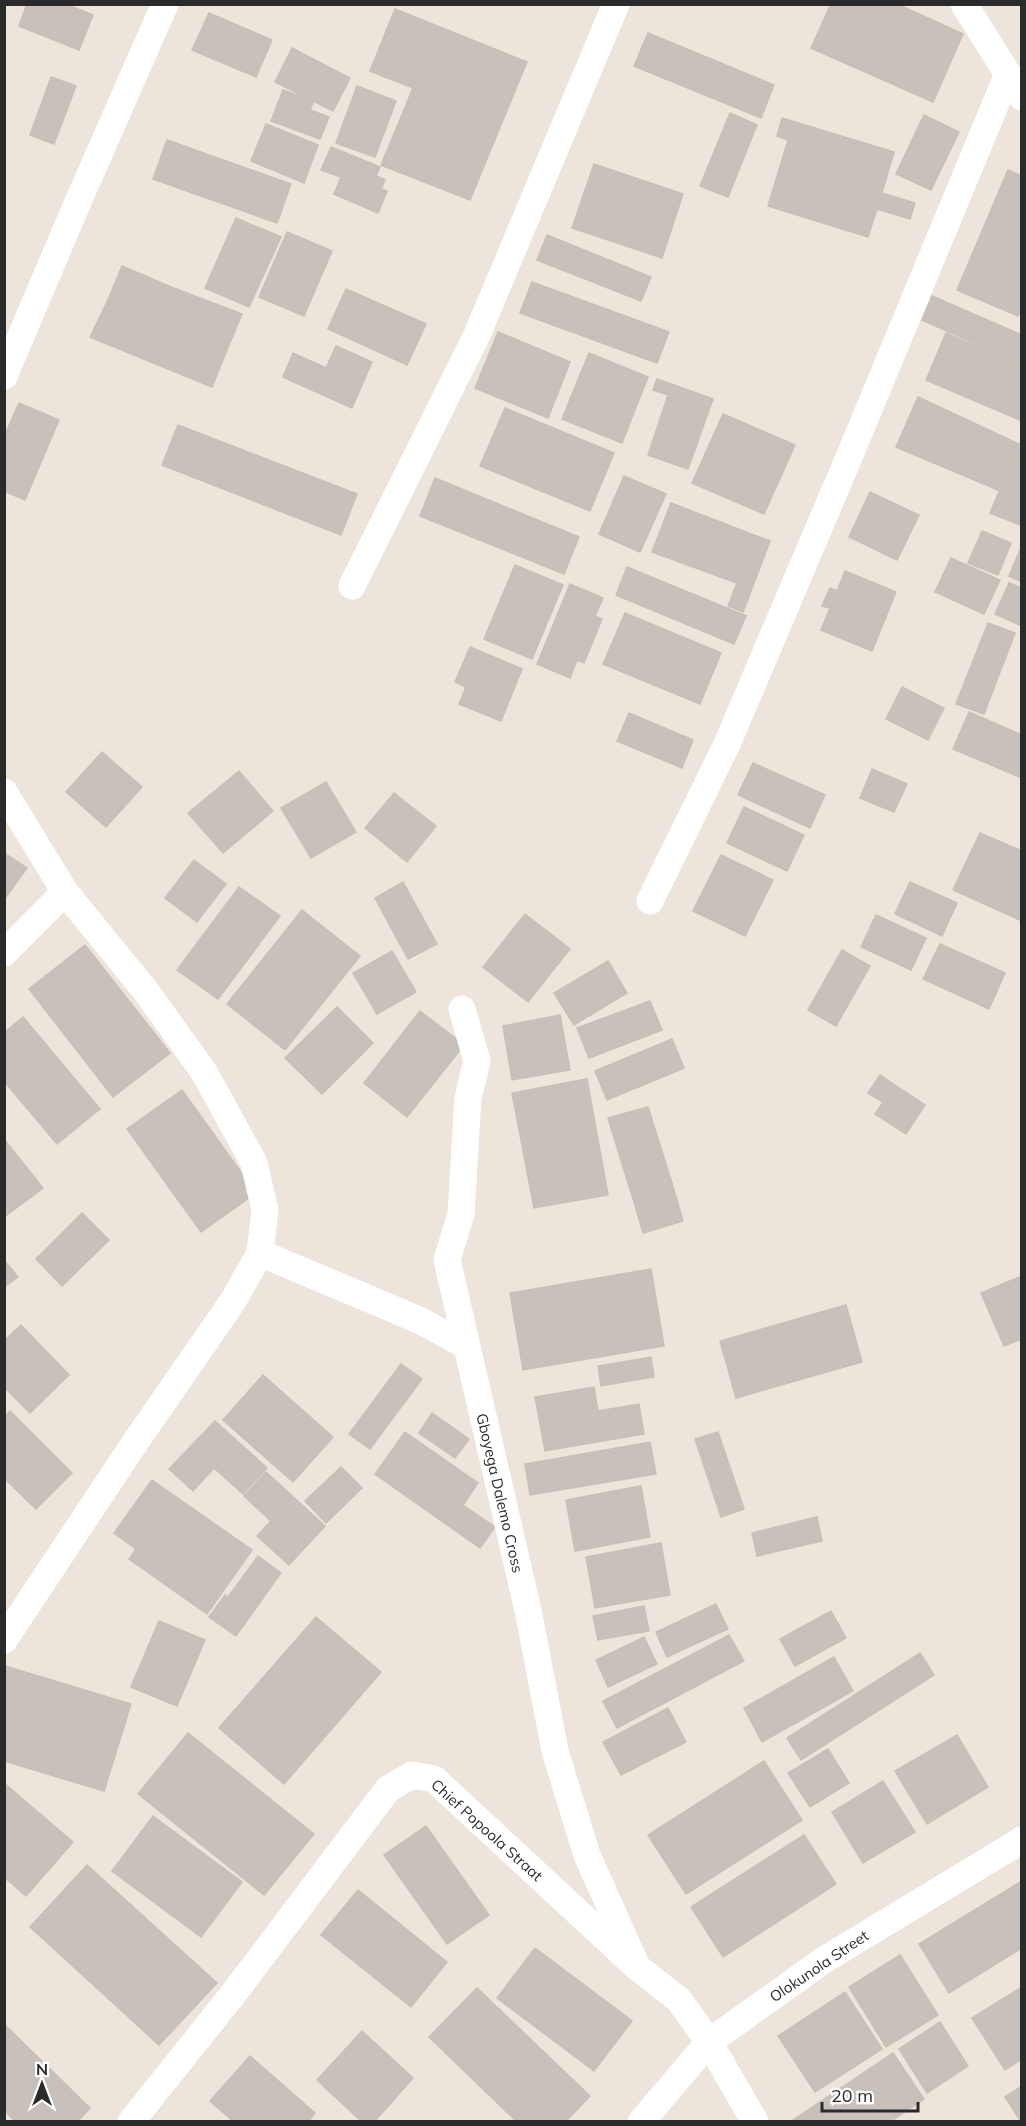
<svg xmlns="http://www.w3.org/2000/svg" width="1026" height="2126" font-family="Mulish,sans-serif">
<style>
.building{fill:#c8c1bb;stroke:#c8c0b5;stroke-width:1.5}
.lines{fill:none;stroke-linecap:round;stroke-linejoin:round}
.street{stroke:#fff;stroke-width:27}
.labels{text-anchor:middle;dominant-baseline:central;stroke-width:5;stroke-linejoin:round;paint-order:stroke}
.street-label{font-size:15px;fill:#2a2a2a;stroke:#fff}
</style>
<rect width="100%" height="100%" fill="#ede4db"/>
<g class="building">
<polygon points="27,4 65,4 93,15 79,50 19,26"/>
<polygon points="831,4 897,4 963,34 933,102 811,48"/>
<polygon points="395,9 527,62 470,200 381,165 413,88 370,71"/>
<polygon points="209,13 272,40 256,77 192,50"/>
<polygon points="648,33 774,85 761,118 634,66"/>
<polygon points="292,48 350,78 333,111 275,82"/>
<polygon points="51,77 76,86 54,144 30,135"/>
<polygon points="357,86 396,101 375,157 336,143"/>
<polygon points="283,90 314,101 310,110 329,117 320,139 271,121"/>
<polygon points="730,113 757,125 728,197 700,186"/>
<polygon points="924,115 959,132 931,190 896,174"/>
<polygon points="782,118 894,152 882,193 915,203 910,219 877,209 868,237 768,206 788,140 777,136"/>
<polygon points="266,124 318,145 304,183 251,161"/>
<polygon points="167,140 291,184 277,223 153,179"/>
<polygon points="331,147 380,167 376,176 385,180 381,189 387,191 378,213 334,194 341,177 321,170"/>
<polygon points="594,164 683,194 662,258 572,228"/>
<polygon points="1008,170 1022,176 1022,308 1018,316 957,290"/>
<polygon points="236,218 281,237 249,307 205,288"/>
<polygon points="287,232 332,251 304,316 259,297"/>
<polygon points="547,235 651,277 641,301 537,260"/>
<polygon points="122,266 171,287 157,322 108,300"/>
<polygon points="532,282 669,332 657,363 520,313"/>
<polygon points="171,287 242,314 227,350 157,322"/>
<polygon points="346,289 426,324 407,365 328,329"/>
<polygon points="932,296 1022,335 1022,364 922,320"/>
<polygon points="108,300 227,350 212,387 90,337"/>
<polygon points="498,332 570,362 548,418 475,388"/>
<polygon points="946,333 1022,365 1022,421 926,380"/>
<polygon points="336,346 372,362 352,408 283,377 293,353 326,368"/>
<polygon points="589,353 648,377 622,443 562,419"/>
<polygon points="657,379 713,399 688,469 648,455 668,395 653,390"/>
<polygon points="918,397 1019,444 998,490 896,447"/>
<polygon points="19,403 59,420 25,500 4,491 4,437"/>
<polygon points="505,408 614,453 590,511 480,466"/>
<polygon points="723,414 795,445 764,514 692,483"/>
<polygon points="178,425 357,494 341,535 162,465"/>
<polygon points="1019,444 1022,445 1020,525 990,513"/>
<polygon points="624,476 666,494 640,552 599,534"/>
<polygon points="435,478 579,537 564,574 420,516"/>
<polygon points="870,492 919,515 897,560 849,537"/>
<polygon points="671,503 770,541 743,612 728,606 737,583 652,552"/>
<polygon points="982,531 1011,543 998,575 968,563"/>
<polygon points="1022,545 1022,582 1009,576"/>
<polygon points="951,558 1000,580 984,614 935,592"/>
<polygon points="515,565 563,585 532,659 484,639"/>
<polygon points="627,567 746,616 734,644 616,595"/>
<polygon points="845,571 896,592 872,651 821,630 830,608 822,606 830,588 837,591"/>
<polygon points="1009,583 1022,588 1022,626 995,614"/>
<polygon points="570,584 603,598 595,616 602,619 584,663 577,660 570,678 537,664"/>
<polygon points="625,613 721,653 700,704 603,664"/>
<polygon points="988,623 1015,633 984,714 956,704"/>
<polygon points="470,647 522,669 501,721 459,704 466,687 455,682"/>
<polygon points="902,687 944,708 928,740 886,719"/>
<polygon points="969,712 1022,735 1022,778 953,749"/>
<polygon points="629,713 693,740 682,768 617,741"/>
<polygon points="102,752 142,787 106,827 66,792"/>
<polygon points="753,763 825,795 810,828 738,795"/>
<polygon points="872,769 907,784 894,812 860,798"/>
<polygon points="239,771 273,811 223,853 188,813"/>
<polygon points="326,782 356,832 311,858 281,808"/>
<polygon points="394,793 436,826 407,862 365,828"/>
<polygon points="744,807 804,835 787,871 727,843"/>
<polygon points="980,833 1022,851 1022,921 953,890"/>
<polygon points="4,853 27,868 4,900"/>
<polygon points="721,855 773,880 745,936 693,911"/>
<polygon points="194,860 226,884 197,922 165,898"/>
<polygon points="403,882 437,944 408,959 375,898"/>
<polygon points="910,882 957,903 942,936 895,914"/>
<polygon points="239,887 280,916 218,999 177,970"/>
<polygon points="302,910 360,956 285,1050 227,1004"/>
<polygon points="525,914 570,949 528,1002 483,967"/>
<polygon points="876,915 926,938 911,970 861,947"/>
<polygon points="940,944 1005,973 989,1009 923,979"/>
<polygon points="85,945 170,1053 113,1097 29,989"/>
<polygon points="842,950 870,966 836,1026 808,1010"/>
<polygon points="392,951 416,992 377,1014 353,973"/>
<polygon points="608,961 627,993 574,1025 554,993"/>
<polygon points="650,1001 662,1030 589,1058 577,1028"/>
<polygon points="337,1007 373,1043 322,1094 285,1058"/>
<polygon points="420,1011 464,1045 407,1117 364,1083"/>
<polygon points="560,1015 570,1070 512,1080 503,1026"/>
<polygon points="23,1017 100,1109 57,1144 4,1081 4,1033"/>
<polygon points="672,1039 684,1068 607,1100 595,1071"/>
<polygon points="880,1075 925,1105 906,1134 875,1114 883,1102 868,1093"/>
<polygon points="587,1079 608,1195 534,1208 512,1093"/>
<polygon points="182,1090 256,1193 201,1232 127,1129"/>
<polygon points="648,1107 660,1145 620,1157 608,1118"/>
<polygon points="4,1139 43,1188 4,1217"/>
<polygon points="660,1145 672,1183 632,1195 620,1157"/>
<polygon points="672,1183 683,1221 643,1233 632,1195"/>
<polygon points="82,1213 109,1240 62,1286 36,1259"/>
<polygon points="4,1260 18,1277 4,1287"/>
<polygon points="651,1269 664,1346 523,1370 510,1293"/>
<polygon points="1022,1276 1022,1339 1004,1346 981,1293"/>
<polygon points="846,1305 862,1362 736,1398 720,1341"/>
<polygon points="21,1325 69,1375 30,1413 4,1387 4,1341"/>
<polygon points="651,1357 654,1377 601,1386 598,1366"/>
<polygon points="401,1364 422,1379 370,1449 349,1434"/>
<polygon points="263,1375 333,1437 293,1482 223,1420"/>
<polygon points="594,1387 598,1411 639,1404 644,1434 545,1451 535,1397"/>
<polygon points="10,1411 72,1473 36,1509 4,1478 4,1417"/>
<polygon points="432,1413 469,1439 455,1458 419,1433"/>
<polygon points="215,1421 267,1468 243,1494 214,1468 193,1491 169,1469"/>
<polygon points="405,1432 478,1483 463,1505 495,1527 480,1548 375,1474"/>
<polygon points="718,1432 744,1509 721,1517 695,1439"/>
<polygon points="650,1442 656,1474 530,1495 525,1464"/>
<polygon points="341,1467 362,1488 326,1523 305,1501"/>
<polygon points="266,1472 325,1526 289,1565 257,1536 271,1521 244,1496"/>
<polygon points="152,1480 252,1550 207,1614 129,1559 136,1549 114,1533"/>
<polygon points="641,1486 650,1537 575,1551 566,1500"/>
<polygon points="817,1517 822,1541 757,1556 752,1533"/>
<polygon points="661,1543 670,1595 595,1608 586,1557"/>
<polygon points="258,1556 281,1573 236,1636 209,1617 225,1595 228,1597"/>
<polygon points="716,1604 728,1629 667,1657 656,1632"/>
<polygon points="644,1606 649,1631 598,1640 593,1616"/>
<polygon points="831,1611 846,1638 795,1666 780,1639"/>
<polygon points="316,1617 381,1672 284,1784 219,1728"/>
<polygon points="159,1621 205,1640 177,1706 131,1687"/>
<polygon points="729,1635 744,1661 617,1728 603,1701"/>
<polygon points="644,1637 657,1664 608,1687 596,1660"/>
<polygon points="920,1653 934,1675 801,1760 787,1738"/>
<polygon points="834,1657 853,1691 762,1742 744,1708"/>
<polygon points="5,1666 131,1704 104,1791 4,1761"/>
<polygon points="668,1708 686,1742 621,1775 603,1742"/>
<polygon points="188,1733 314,1834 264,1895 138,1794"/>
<polygon points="957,1735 988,1787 927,1824 895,1771"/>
<polygon points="828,1749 849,1783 810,1807 788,1773"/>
<polygon points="764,1761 802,1820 686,1894 648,1835"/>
<polygon points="883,1781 915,1832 863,1863 832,1812"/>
<polygon points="4,1783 73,1842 26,1896 4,1877"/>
<polygon points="153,1816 242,1882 201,1937 112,1871"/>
<polygon points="426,1826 489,1915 447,1944 384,1855"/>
<polygon points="804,1835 836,1884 723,1957 691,1907"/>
<polygon points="87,1865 217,1983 159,2045 30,1927"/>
<polygon points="1022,1881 1022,1948 949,1993 919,1944"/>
<polygon points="358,1890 447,1962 411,2007 321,1935"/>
<polygon points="535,1948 632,2021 594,2071 497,1998"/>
<polygon points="900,1955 938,2015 886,2047 849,1987"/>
<polygon points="1022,1987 1022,2059 1005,2070 972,2018"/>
<polygon points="477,1988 590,2096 565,2122 517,2122 429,2037"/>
<polygon points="845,1992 882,2049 815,2092 778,2036"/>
<polygon points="940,2022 968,2066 927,2093 899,2049"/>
<polygon points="4,2024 90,2108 77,2122 16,2122 4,2110"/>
<polygon points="362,2031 413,2078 374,2122 362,2122 317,2080"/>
<polygon points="893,2053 924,2099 890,2122 794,2122 793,2120"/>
<polygon points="250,2056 315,2113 308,2122 234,2122 210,2101"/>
<polygon points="1022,2086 1022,2122 1021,2122 1005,2097"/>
</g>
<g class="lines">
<g class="street">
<polyline points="964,4 1022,97"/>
<polyline points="4,376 77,204 165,4"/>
<polyline points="352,586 476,337 616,4"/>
<polyline points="4,792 65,892 145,990 204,1072 254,1163 265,1210 260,1253 233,1301 134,1444 4,1640"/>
<polyline points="650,901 727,744 847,462 1008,74"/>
<polyline points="4,953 65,892"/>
<polyline points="462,1009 477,1061 468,1098 461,1214 447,1260 529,1615 555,1751 587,1855 637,1967"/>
<polyline points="260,1253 419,1320 465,1345"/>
<polyline points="131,2122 234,1993 388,1789 412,1775 434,1779 637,1967 679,2000 709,2042 755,2122"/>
<polyline points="641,2122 709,2042 824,1960 1022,1840"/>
</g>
</g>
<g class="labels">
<g class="street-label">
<text transform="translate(500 1493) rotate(77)">Gboyega Dalemo Cross</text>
<text transform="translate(487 1830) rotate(42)">Chief Popoola Straat</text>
<text transform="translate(819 1966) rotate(-34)">Olokunola Street</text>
</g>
</g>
<rect width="1026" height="2126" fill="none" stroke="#2a2a2a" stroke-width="12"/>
<g transform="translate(42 2084)" stroke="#ffffff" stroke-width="4.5" paint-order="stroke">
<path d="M0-4.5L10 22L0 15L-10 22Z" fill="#2a2a2a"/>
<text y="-9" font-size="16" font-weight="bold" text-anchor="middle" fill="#2a2a2a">N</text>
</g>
<path d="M822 2102v9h96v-9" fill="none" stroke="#2a2a2a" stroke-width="3"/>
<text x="831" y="2102" font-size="18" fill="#2a2a2a" stroke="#ffffff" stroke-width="4.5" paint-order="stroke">20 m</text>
</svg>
